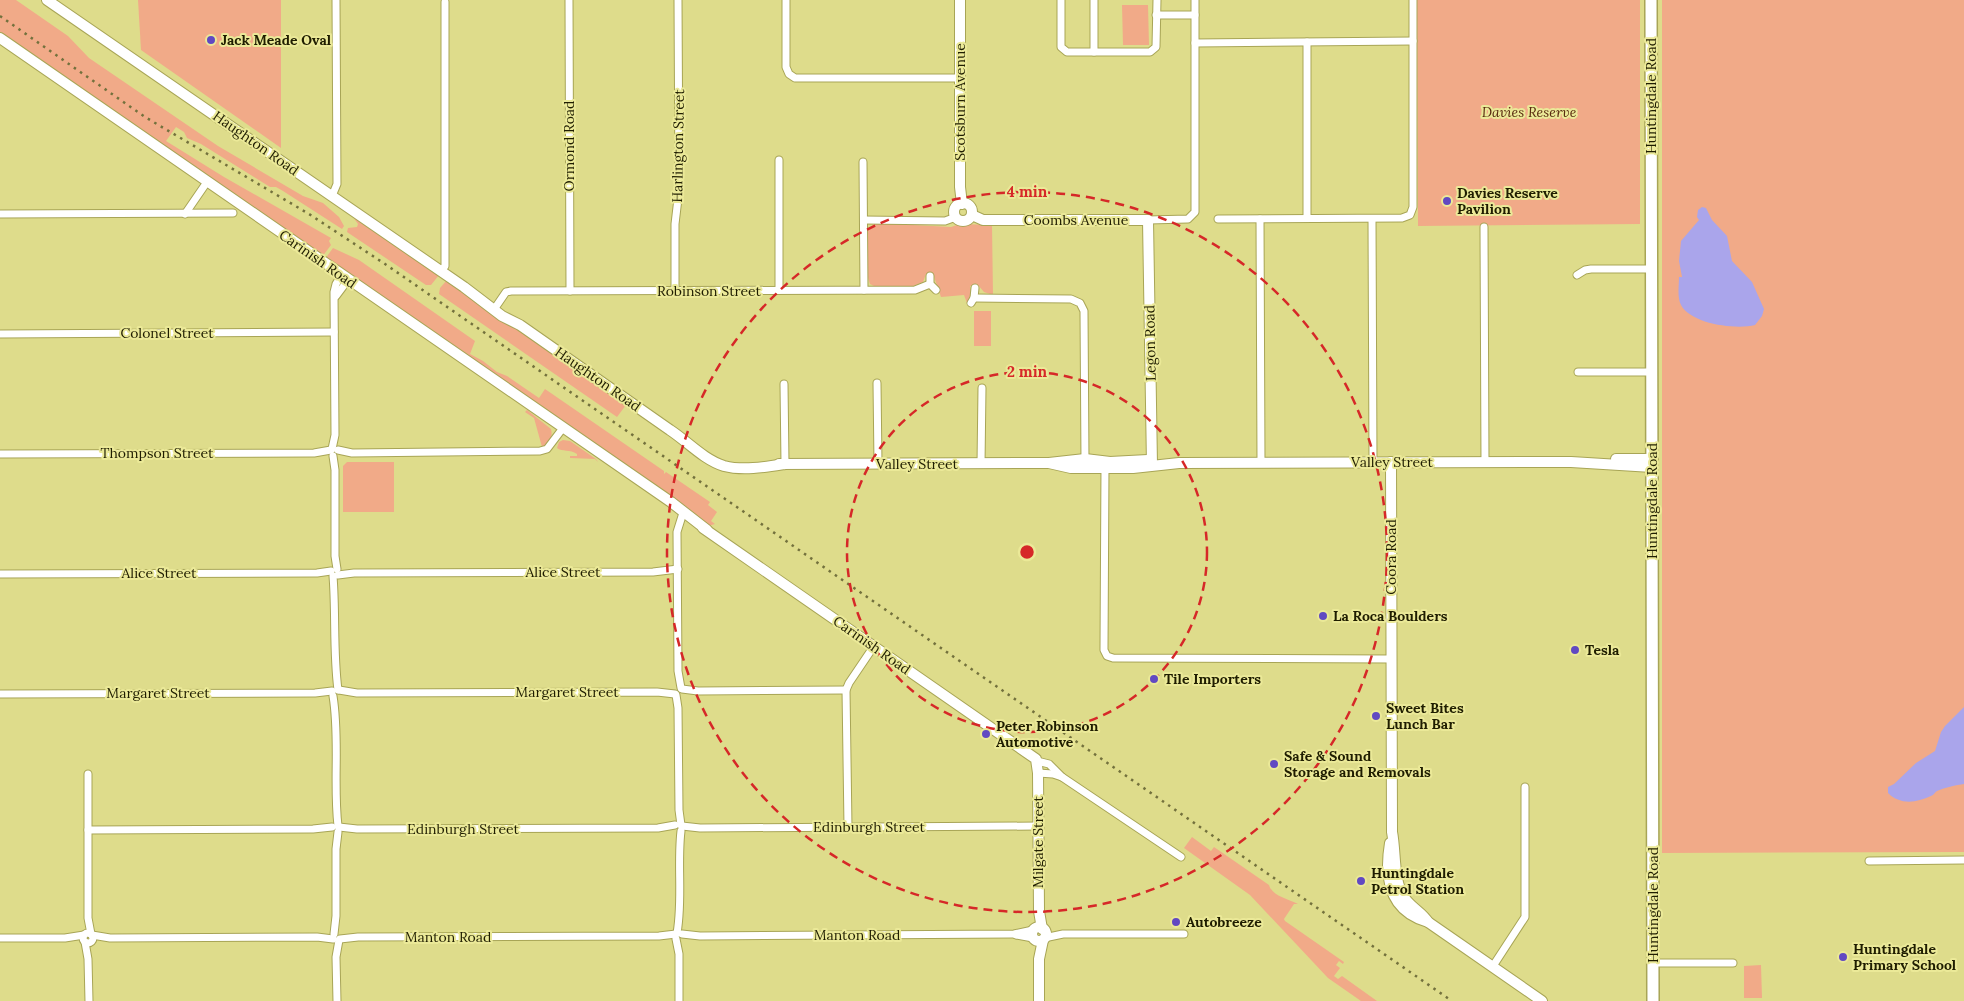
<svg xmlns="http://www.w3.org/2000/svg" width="1964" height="1001" font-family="Lora,serif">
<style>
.green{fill:#f1aa88}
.water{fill:#aaa5eb}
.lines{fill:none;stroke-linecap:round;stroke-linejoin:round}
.street-casing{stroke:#a8a556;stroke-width:9}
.secondary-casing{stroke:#a8a556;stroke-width:12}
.primary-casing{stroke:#a8a556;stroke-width:14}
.street{stroke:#fff;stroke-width:7}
.secondary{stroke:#fff;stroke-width:10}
.primary{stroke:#fff;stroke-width:11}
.rail{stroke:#73713d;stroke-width:2.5;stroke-dasharray:2.5 5;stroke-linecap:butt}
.ring{fill:none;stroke:#d62828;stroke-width:2.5;stroke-dasharray:9 6}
.poi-dot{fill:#6149c2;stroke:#ebe998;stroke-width:2}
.labels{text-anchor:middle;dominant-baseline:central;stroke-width:4;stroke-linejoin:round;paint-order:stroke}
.poi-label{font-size:14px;font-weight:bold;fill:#1f1d00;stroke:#ebe998;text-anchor:start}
.street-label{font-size:14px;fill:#1f1d00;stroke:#ebe998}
.park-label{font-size:14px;font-style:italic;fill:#57290f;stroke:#ebe998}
.centre{fill:#d62828;stroke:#ebe998;stroke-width:2.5}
.ring-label{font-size:15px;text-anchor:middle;font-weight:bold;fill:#d62828;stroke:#ebe998;stroke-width:4;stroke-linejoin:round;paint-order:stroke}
</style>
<rect width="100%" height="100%" fill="#dedc8b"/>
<g class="green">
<polygon points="0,0 16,0 68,36 89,58 218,146 303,196 323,203 339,217 344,226 342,229 283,191 276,187 270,187 201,144 187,138 184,132 176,127 166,141 224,177 331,238 329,241 331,245 322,257 0,32"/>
<polygon points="138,0 281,0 281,148 141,50"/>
<polygon points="1417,0 1640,0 1640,224 1418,226"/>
<polygon points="1662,0 1964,0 1964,852 1662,853"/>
<polygon points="1122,5 1148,5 1149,45 1123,45"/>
<polygon points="353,217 439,275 431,285 426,285 347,232 348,228 357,227 358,224"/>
<polygon points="876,223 951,227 960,224 992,225 993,295 984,292 978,285 970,286 971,293 967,303 964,295 941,297 933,274 926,274 923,282 913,286 874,286 870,284 868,278 867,229"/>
<polygon points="333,248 359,260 475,341 470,354 483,361 497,372 507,376 539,398 545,389 664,471 664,474 666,472 710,502 708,505 717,512 711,521 715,524 708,526 325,259"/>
<polygon points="447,280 626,405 617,417 439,294 440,288"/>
<rect x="974" y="311" width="17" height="35"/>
<path d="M527,410l24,19c2,8 -1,15 -9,18l-8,-29 -9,-6z"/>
<path d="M563,440l7,1 26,18 2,3 -3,-3 -25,-1v-2h7v-2c-7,-5 -15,-2 -20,-6l2,-6z"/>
<polygon points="347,462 394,462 394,512 343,512 343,466"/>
<path d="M1192,837l19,14 3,-4 55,38c3,11 19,14 29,19h-4l-10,15 1,2 59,41 -1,2 -4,-3 -3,4 4,3 -6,8 4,3 4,-3 35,25h-16l-33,-23 -78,-83 -66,-47z"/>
<polygon points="1761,965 1762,998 1744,998 1744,966"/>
</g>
<g class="water">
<path d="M1702,207l4,1 6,12 15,16 5,25 20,21 12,27 -2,7 -7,9c-19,5 -64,-1 -74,-20 -4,-8 -2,-19 -2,-28h3l-3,-16 2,-20 18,-21 -2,-3 1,-7z"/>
<path d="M1964,707v77c-7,1 -21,4 -27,7 -2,1 -3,4 -6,5 -15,7 -31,9 -43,-3v-6l6,-3 22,-21 19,-12 6,-19 4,-6z"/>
</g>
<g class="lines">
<g class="street-casing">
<g id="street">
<polyline points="569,0 570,291"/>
<polyline points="786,0 786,67 789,74 795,78 961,78"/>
<polyline points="1061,0 1061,47 1067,52 1150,52 1156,47 1157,0"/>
<polyline points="1094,0 1094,52"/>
<polyline points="1156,15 1195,15"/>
<polyline points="1307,42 1307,218"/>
<polyline points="1195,43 1413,41"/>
<polyline points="863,162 864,290"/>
<polyline points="332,196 337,184 336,0"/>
<polyline points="0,214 233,213"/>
<polyline points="185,214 207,182"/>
<polyline points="1218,219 1402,218 1410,215 1413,207 1413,0"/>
<polyline points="1260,219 1261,463"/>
<polyline points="1372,219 1373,462"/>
<polyline points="864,220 945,221 956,217"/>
<polyline points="1148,220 1188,219 1195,212 1195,0"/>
<polyline points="1484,227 1485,462"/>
<polyline points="441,271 445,266 445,2"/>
<polyline points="1577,275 1585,270 1591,269 1651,269"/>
<polyline points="930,276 930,284 936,290"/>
<polyline points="779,290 779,160"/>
<polyline points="675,291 675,224 679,190 678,0"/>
<polyline points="336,296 348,280"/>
<polyline points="974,298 1071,299 1080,303 1084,311 1085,463"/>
<polyline points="971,303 974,298 975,288"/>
<polyline points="495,308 506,292 511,291 915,290 930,284"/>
<polyline points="0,334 334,332"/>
<polyline points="1578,372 1652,372"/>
<polyline points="877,383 878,464"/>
<polyline points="784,384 785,464"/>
<polyline points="332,449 335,435 334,292 336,284 341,276"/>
<polyline points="338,450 352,453 540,451 547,449 563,428"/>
<polyline points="0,454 314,453 331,450"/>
<polyline points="333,456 335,470 335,556 337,569"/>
<polyline points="981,464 982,388"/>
<polyline points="1105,466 1104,650 1107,656 1113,658 1391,659"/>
<polyline points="0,574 317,573 331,571"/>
<polyline points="338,575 354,573 653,572 678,569"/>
<path d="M333,576c3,38 0,76 5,114"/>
<polyline points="681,688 678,671 677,532 682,516 685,513"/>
<polyline points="682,689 698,691 846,690"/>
<polyline points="339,690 357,693 657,692 675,694"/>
<polyline points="0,694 315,693 332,691"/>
<polyline points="676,695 678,708 679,810 681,825"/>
<path d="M333,696c7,43 0,87 5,130"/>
<polyline points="1037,761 1049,764 1062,777 1181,857"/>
<polyline points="1038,773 1053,774 1062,777"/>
<polyline points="88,774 88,918 91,934"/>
<polyline points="682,826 700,828 1038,826"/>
<polyline points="339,827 357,829 658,828 675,825"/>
<polyline points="848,827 846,690 849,683 874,646"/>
<polyline points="88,830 313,829 332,827"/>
<polyline points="1869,861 1964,860"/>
<path d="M677,933c6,-34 0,-68 4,-102"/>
<circle cx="88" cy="938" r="5"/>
<polyline points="334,934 336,916 336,849 338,832"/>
<polyline points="682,934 700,936 1014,934 1033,930"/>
<polyline points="92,935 110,938 317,937 333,939"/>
<polyline points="1016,935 1033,938"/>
<polyline points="0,938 65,938 84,935"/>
<polyline points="1044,938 1063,934 1184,934"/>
<polyline points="340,939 358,937 659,936 676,934"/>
<polyline points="676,939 679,954 679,1001"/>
<polyline points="85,942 88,959 89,1001"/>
<polyline points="1653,963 1733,963"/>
<polyline points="1493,966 1525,917 1525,787"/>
<polyline points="337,1001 336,957 339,940"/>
</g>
</g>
<g class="secondary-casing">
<g id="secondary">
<path d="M47,0l417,287 38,29 18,9c50,35 100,70 150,105 17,11 34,30 54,36 19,5 42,1 61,-2"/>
<polyline points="960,0 960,187 962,204"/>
<polyline points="0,38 671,502 707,530"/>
<circle cx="963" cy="212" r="9"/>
<polyline points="972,215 983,220 1148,220 1152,465"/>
<polyline points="1616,459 1652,459"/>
<path d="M1391,462l1,370c4,20 1,49 12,65 6,10 18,15 24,25"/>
<polyline points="1049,463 1071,468 1133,468 1179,463 1571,462 1652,467"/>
<polyline points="779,464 1049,463 1085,459 1110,462 1148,460"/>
<polyline points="703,528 1036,759 1038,773 1039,911 1042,929"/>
<path d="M1390,843c-6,36 -1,68 38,79l114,79"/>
<circle cx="1039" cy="934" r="7"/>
<polyline points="1039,1001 1039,959 1043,940"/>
</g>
</g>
<g class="primary-casing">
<polyline id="primary" points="1651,0 1653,1001"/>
</g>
<use href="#street" class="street"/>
<use href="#secondary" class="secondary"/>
<use href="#primary" class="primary"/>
<polyline class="rail" points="0,16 145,117 309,214 385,264 1452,1001"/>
</g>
<g class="ring">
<circle cx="1027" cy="552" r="180"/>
<circle cx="1027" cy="552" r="360"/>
</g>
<g class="poi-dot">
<circle cx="211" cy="40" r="5"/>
<circle cx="1447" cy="201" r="5"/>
<circle cx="1323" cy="616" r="5"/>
<circle cx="1575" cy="650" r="5"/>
<circle cx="1154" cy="679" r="5"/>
<circle cx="1376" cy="716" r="5"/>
<circle cx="986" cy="734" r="5"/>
<circle cx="1274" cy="764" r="5"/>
<circle cx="1361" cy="881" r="5"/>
<circle cx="1176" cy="922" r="5"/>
<circle cx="1843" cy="957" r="5"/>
</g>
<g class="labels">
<g class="poi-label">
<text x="221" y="40">Jack Meade Oval</text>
<text x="1457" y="193">Davies Reserve<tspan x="1457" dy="16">Pavilion</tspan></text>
<text x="1333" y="616">La Roca Boulders</text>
<text x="1585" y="650">Tesla</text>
<text x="1164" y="679">Tile Importers</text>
<text x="1386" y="708">Sweet Bites<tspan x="1386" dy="16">Lunch Bar</tspan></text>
<text x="996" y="726">Peter Robinson<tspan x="996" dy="16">Automotive</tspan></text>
<text x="1284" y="756">Safe &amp; Sound<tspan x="1284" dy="16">Storage and Removals</tspan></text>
<text x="1371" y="873">Huntingdale<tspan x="1371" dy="16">Petrol Station</tspan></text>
<text x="1186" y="922">Autobreeze</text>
<text x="1853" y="949">Huntingdale<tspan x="1853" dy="16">Primary School</tspan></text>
</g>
<g class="street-label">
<text transform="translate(1651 96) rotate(-90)">Huntingdale Road</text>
<text transform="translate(960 102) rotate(-90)">Scotsburn Avenue</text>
<text transform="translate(256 143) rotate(35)">Haughton Road</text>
<text transform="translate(569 146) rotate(-90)">Ormond Road</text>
<text transform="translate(678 146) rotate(-89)">Harlington Street</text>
<text x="1076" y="220">Coombs Avenue</text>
<text transform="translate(318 259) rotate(35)">Carinish Road</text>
<text x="709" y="291">Robinson Street</text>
<text x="167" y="333">Colonel Street</text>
<text transform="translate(1150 343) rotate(-91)">Legon Road</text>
<text transform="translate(598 379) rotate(35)">Haughton Road</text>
<text x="157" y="453">Thompson Street</text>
<text x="1392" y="462">Valley Street</text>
<text x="917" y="464">Valley Street</text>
<text transform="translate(1652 501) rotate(-90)">Huntingdale Road</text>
<text transform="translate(1391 557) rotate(-90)">Coora Road</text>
<text x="563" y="572">Alice Street</text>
<text x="159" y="573">Alice Street</text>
<text transform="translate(872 645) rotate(35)">Carinish Road</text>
<text x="567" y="692">Margaret Street</text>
<text x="158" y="693">Margaret Street</text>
<text x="869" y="827">Edinburgh Street</text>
<text x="463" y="829">Edinburgh Street</text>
<text transform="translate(1038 842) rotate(-90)">Milgate Street</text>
<text transform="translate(1653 905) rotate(-90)">Huntingdale Road</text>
<text x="857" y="935">Manton Road</text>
<text x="448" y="937">Manton Road</text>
</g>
<g class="park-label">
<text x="1529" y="112">Davies Reserve</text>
</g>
</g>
<circle cx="1027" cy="552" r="8" class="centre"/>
<g class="ring-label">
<text x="1027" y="197">4 min</text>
<text x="1027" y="377">2 min</text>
</g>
</svg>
